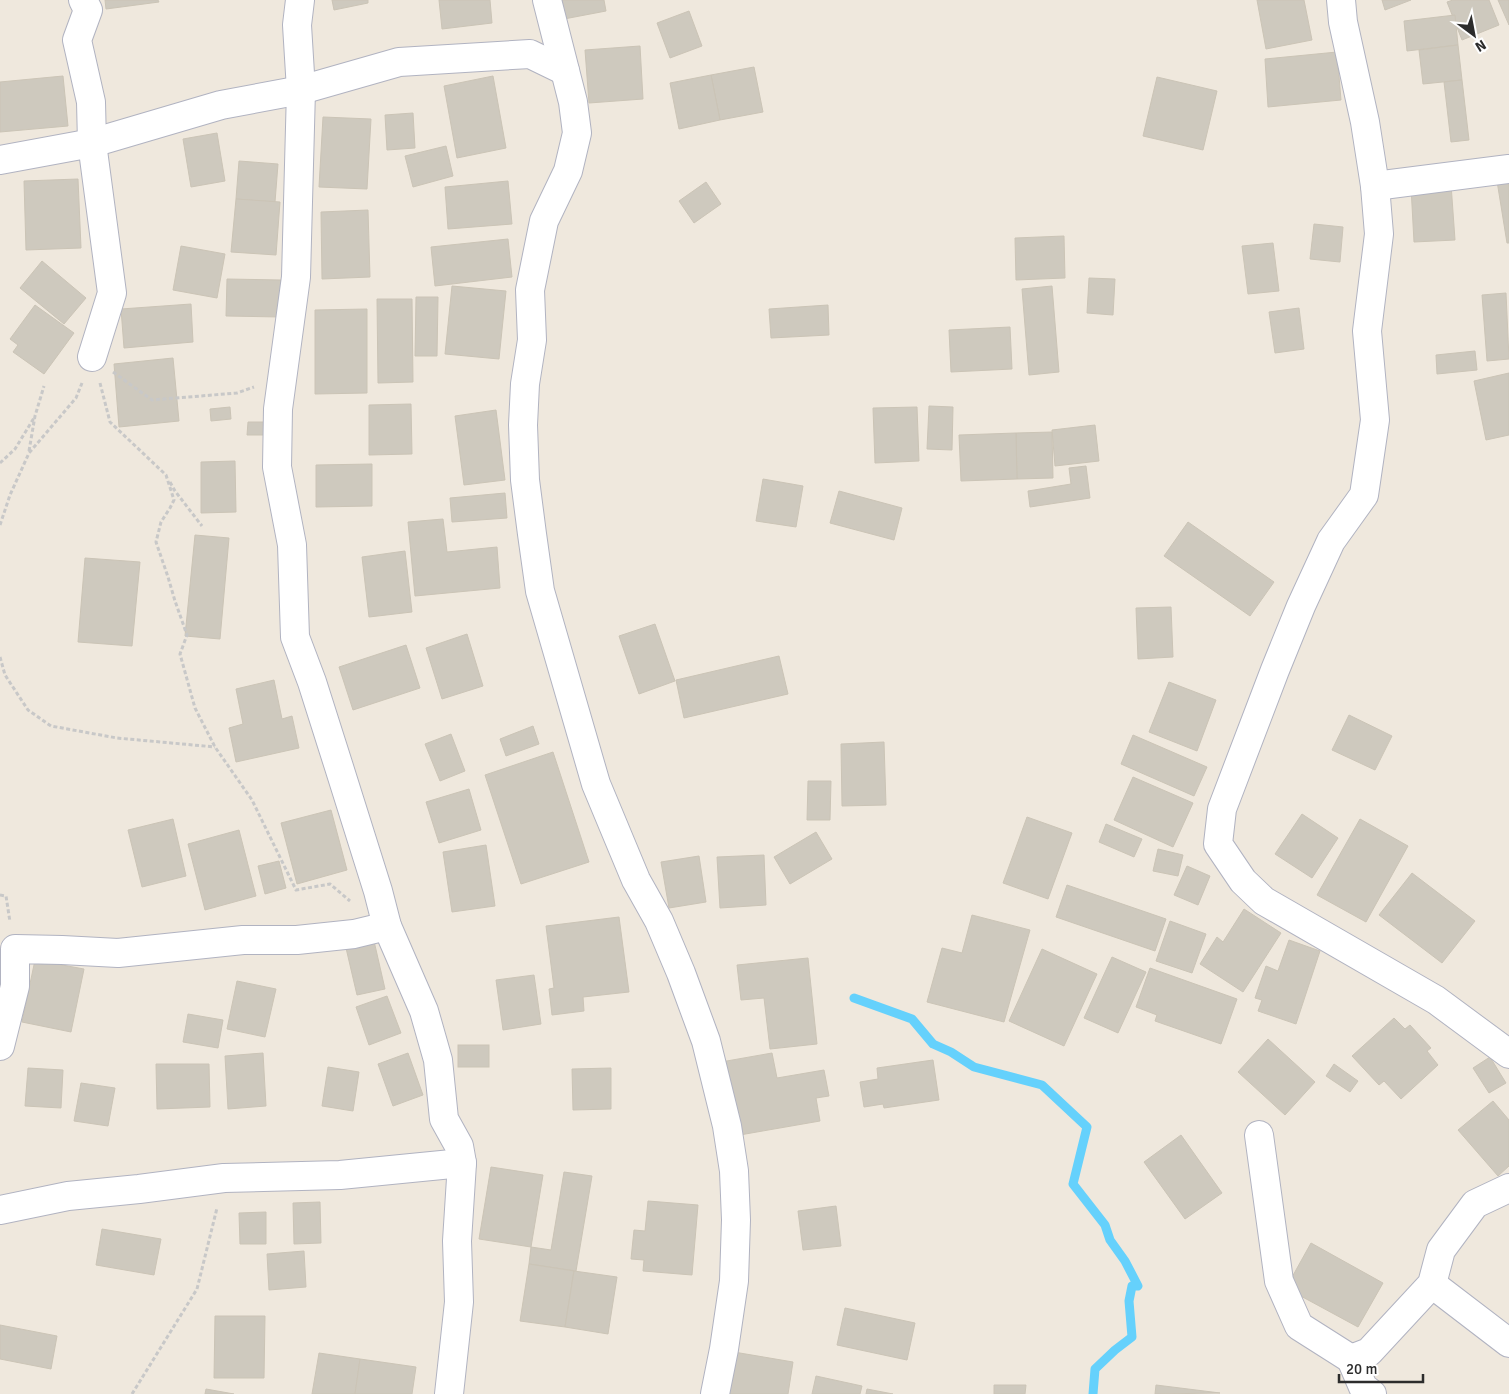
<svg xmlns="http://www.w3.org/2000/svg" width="1509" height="1394" font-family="Signika,sans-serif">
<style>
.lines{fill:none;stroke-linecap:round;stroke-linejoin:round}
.stream{stroke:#65d1fc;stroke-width:9}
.building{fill:#cec9be;stroke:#cbc4b6}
.minor-casing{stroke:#b1b3c1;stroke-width:30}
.path{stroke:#c8c8c8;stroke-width:3;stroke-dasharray:4 2.5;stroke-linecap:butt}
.minor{stroke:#fff;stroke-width:28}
</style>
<rect width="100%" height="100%" fill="#efe8dd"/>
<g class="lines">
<polyline class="stream" points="854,998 912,1019 933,1044 951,1052 974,1067 1042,1085 1087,1127 1073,1184 1105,1225 1110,1240 1125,1261 1138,1286 1132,1286 1129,1301 1132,1337 1115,1350 1095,1369 1093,1394"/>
</g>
<g class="building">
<polygon points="105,0 158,0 159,2 106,9"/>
<polygon points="332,0 368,0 368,3 334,10"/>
<polygon points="439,0 490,0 492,23 442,29"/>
<polygon points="560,0 604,0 606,11 564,19"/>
<polygon points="1257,0 1304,0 1312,40 1266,49"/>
<polygon points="1382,0 1411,0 1385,10"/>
<polygon points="1453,0 1489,0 1499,25 1462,40 1447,2"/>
<polygon points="1498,0 1509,0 1509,25"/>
<polygon points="689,11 702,46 670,58 657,23"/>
<polygon points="1455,15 1458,45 1407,51 1404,21"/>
<polygon points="1458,45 1462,80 1423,84 1419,50"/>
<polygon points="640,46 643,99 589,103 585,50"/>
<polygon points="1337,52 1341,100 1268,107 1265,59"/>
<polygon points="754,67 763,112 720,120 711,75"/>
<polygon points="711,75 720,120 679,129 670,83"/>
<polygon points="63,76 68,126 0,132 0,82"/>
<polygon points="493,76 506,148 457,158 444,86"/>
<polygon points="1157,77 1217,91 1203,150 1143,136"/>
<polygon points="1462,80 1469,140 1451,142 1444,82"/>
<polygon points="413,113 415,148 387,150 385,115"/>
<polygon points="323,117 371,119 367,189 319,187"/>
<polygon points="217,133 225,181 191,187 183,139"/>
<polygon points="446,146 453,176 413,187 405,156"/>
<polygon points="239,161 278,164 275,202 236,199"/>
<polygon points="78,179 81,248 26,250 24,181"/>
<polygon points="1509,179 1509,243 1507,243 1497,181"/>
<polygon points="508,181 512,224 448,229 445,187"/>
<polygon points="706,182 721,204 694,223 679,201"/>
<polygon points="1451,184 1455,240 1414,242 1411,187"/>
<polygon points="236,199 280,202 276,255 231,252"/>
<polygon points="368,210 370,277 322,279 321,212"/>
<polygon points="1314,224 1343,227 1340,262 1310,259"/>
<polygon points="1064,236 1065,278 1016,280 1015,238"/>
<polygon points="508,239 512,277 435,286 431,247"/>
<polygon points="1273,243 1279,291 1248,294 1242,246"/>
<polygon points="181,246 225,254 217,298 173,290"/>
<polygon points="42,261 86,298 64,324 20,288"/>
<polygon points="1089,278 1115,279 1113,315 1087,313"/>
<polygon points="227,279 281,280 280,317 226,316"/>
<polygon points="452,286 506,291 499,359 445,354"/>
<polygon points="1052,286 1059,372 1029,375 1022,289"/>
<polygon points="1506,293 1509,359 1487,361 1482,295"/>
<polygon points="416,297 438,297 437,356 415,356"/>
<polygon points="377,299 412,299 413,382 378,383"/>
<polygon points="191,304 193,342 124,348 121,309"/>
<polygon points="35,305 74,333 44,374 13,352 18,345 10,339"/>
<polygon points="828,305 829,335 771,338 769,309"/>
<polygon points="1299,308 1304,349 1275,353 1269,312"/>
<polygon points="367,309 367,393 315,394 315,310"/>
<polygon points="1010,327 1012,369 951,372 949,330"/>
<polygon points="1475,351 1477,370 1437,374 1436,355"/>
<polygon points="173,358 179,421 119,427 114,364"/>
<polygon points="1509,373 1509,435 1486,440 1474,381"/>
<polygon points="411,404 412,454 369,455 369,405"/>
<polygon points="929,406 953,407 952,450 927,449"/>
<polygon points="230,407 231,419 211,421 210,409"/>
<polygon points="917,407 919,461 875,463 873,408"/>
<polygon points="496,410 505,480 464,485 455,416"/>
<polygon points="248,422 265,422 264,435 247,435"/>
<polygon points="1095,425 1099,461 1055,466 1052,430"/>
<polygon points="1052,432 1053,478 1017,479 1016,433"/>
<polygon points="1016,433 1017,479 961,481 959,435"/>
<polygon points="235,461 236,512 201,513 201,462"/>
<polygon points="372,464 372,506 316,507 316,465"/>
<polygon points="1086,466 1090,498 1030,507 1028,491 1071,484 1069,468"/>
<polygon points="763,479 803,486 796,527 756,521"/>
<polygon points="839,491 902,508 894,540 830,523"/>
<polygon points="505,493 507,518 452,522 450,498"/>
<polygon points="443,519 447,552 497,547 500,588 415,596 408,522"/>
<polygon points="1188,522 1274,582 1250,616 1164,556"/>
<polygon points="195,535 229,538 220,639 185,636"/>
<polygon points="405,551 412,612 369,617 362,557"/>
<polygon points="85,558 140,562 132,646 78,642"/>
<polygon points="1171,607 1173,657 1138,659 1136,608"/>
<polygon points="655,624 675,681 639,694 619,636"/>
<polygon points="467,634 483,686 442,699 426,648"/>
<polygon points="406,645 420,688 353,710 339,667"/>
<polygon points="779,656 788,694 684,718 676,680"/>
<polygon points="274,680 282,719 292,716 299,748 236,762 229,728 243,724 236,689"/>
<polygon points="1169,682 1216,700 1197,751 1149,732"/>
<polygon points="1349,715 1392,736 1375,770 1332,750"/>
<polygon points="533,726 539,744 506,756 500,739"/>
<polygon points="451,734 465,771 440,781 425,744"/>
<polygon points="1133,735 1207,767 1194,796 1121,764"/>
<polygon points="884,742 886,805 842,806 841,744"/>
<polygon points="553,752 589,862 521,884 485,775"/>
<polygon points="1133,777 1193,803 1173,847 1114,820"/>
<polygon points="808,781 831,781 830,820 807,820"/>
<polygon points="469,789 481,830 439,843 426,802"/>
<polygon points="331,810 347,870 297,884 281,823"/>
<polygon points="1302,814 1338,838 1312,878 1275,854"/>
<polygon points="1027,817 1072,833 1048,899 1003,883"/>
<polygon points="173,819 186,876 142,887 128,830"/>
<polygon points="1360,819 1408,846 1366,922 1317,895"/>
<polygon points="1106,824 1142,839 1134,857 1099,842"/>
<polygon points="239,830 256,896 205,910 188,844"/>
<polygon points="816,832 832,859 790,884 774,857"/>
<polygon points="486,845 495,906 452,912 443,852"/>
<polygon points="1158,849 1183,855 1178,876 1153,871"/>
<polygon points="764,855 766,905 720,908 717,857"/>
<polygon points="699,856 706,902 669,908 661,862"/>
<polygon points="279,861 286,888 265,894 258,866"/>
<polygon points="1187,866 1210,876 1198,905 1174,895"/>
<polygon points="1412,873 1475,921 1442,963 1379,915"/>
<polygon points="1067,885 1166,919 1155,951 1056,917"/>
<polygon points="1244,909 1281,933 1243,992 1200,964 1217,937 1223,942"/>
<polygon points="972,915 1030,930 1004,1022 927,1002 942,948 962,953"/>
<polygon points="619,917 629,992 583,997 584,1011 552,1015 549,989 554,988 546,926"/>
<polygon points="1170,921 1206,934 1192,973 1156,961"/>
<polygon points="1289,940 1320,951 1296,1024 1258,1011 1262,1000 1255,998 1266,966 1278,971"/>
<polygon points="374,941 385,989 357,995 346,948"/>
<polygon points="1042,949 1097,974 1064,1046 1009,1021"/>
<polygon points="1112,957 1146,972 1118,1033 1084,1018"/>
<polygon points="808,958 817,1044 770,1049 764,998 741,1000 737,965"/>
<polygon points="35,960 84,969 71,1032 22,1022"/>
<polygon points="1150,968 1237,999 1221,1044 1155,1021 1157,1015 1136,1007"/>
<polygon points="534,975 541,1024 503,1030 496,980"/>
<polygon points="237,981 276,989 265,1037 227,1029"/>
<polygon points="387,996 401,1033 369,1045 356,1007"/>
<polygon points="188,1014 223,1020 218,1048 183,1042"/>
<polygon points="1394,1018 1405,1029 1410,1025 1431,1048 1427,1051 1438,1065 1401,1099 1384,1081 1379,1085 1352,1056"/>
<polygon points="1268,1039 1315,1082 1285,1115 1238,1072"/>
<rect x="458" y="1045" width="31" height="22"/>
<polygon points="263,1053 266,1106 228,1109 225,1056"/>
<polygon points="408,1053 423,1095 393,1106 378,1064"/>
<polygon points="772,1053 777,1078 824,1070 829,1096 816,1098 820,1121 734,1136 721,1062"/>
<polygon points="1490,1057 1506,1083 1489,1093 1473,1068"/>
<polygon points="933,1060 939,1100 884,1108 883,1104 864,1107 860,1082 878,1079 877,1068"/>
<polygon points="156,1064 209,1064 210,1107 157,1109"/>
<polygon points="1334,1064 1358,1081 1350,1092 1326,1076"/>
<polygon points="328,1067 359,1072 353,1111 322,1106"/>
<polygon points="28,1068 63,1070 61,1108 25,1106"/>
<polygon points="611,1068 611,1109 573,1110 572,1069"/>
<polygon points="81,1083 115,1088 108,1126 74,1121"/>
<polygon points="1493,1101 1509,1120 1509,1166 1498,1176 1458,1130"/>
<polygon points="1181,1135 1222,1193 1185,1219 1144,1162"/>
<polygon points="491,1167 543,1175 531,1247 479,1239"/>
<polygon points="564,1172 592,1176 576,1271 529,1264 531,1247 551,1250"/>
<polygon points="648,1201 698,1205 692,1275 643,1271 644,1260 631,1259 634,1230 645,1231"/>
<polygon points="320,1202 321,1243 294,1244 293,1203"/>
<polygon points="836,1206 841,1246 803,1250 798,1211"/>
<polygon points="266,1212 266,1244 240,1244 239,1213"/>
<polygon points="102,1229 161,1239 154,1275 96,1265"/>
<polygon points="1311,1243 1383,1283 1358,1327 1286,1288"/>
<polygon points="304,1251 306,1287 269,1290 267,1254"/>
<polygon points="529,1264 574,1271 565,1327 520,1321"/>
<polygon points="574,1271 617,1277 608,1334 565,1327"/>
<polygon points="845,1308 915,1323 907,1360 837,1345"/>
<polygon points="215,1316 265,1316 264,1378 214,1378"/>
<polygon points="0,1325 57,1336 51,1369 0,1359"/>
<polygon points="728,1351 793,1362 788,1394 721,1394"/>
<polygon points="319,1353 360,1359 355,1394 312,1394"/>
<polygon points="360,1359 416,1367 412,1394 355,1394"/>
<polygon points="816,1376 862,1386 860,1394 812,1394"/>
<polygon points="994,1385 1026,1385 1025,1394 994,1394"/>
<polygon points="1156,1385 1220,1393 1155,1394"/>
<polygon points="206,1389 234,1394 205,1394"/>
<polygon points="867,1389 893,1394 866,1394"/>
</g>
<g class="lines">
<g class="minor-casing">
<g id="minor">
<polyline points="83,0 88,10 77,40 91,102 92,143 112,293 92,357"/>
<polyline points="300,0 297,25 301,90 296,277 278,409 277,467 292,545 295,637 312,682 339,767 378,891 387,926 424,1011 438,1060 444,1119 459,1146 462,1163 457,1241 459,1302 449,1394"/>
<polyline points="547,0 573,102 577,133 568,171 544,221 530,290 532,340 525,384 523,425 525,480 532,534 540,591 596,784 636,880 659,921 681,973 706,1041 727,1126 734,1171 736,1220 734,1281 724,1349 715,1394"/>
<polyline points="1341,0 1343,22 1365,122 1375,186 1379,234 1367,331 1375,420 1364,495 1331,541 1301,606 1275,670 1222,809 1218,844 1243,881 1264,901 1436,1000 1509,1054"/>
<polyline points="0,160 92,143 221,105 301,90 399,62 530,54 565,71"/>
<polyline points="1375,186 1509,169"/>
<polyline points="0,1046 15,986 15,949 62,950 118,953 243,940 297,940 354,934 387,926"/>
<polyline points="1259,1135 1279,1281 1299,1326 1351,1359"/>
<polyline points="0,1210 68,1196 139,1189 224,1178 340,1175 462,1163"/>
<polyline points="1432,1284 1509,1343"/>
<polyline points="1372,1394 1363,1387 1351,1359 1369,1352 1432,1284 1441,1250 1475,1204 1509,1188"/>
</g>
</g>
<g class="path">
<polyline points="113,372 152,400 237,393 254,387"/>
<polyline points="100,383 110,422 166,475 174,500 170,508 161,522 156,542 168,577 175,601 187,635 180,654 195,708 215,747 252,800 296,890 330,884 350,901"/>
<polyline points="29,451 35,416 44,386"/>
<polyline points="0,463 15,449 34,418"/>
<polyline points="170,482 175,491 202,526"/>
<polyline points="0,525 10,495 29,453 76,398 82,383"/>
<polyline points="0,657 5,675 28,710 51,726 117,738 215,747"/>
<polyline points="0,895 6,896 10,922"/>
<polyline points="132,1394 197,1289 217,1208"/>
</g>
<use href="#minor" class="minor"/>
</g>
<g transform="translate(1474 35) rotate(148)" stroke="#ffffff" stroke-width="4" paint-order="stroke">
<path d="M0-4L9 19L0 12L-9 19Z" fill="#2c2c2c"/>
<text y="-8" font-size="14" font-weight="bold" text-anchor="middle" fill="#2c2c2c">N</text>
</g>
<path d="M1339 1374v8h84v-8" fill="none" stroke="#2c2c2c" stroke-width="2.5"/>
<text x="1346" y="1374" font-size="15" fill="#2c2c2c" stroke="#ffffff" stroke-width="4" paint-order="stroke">20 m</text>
</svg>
